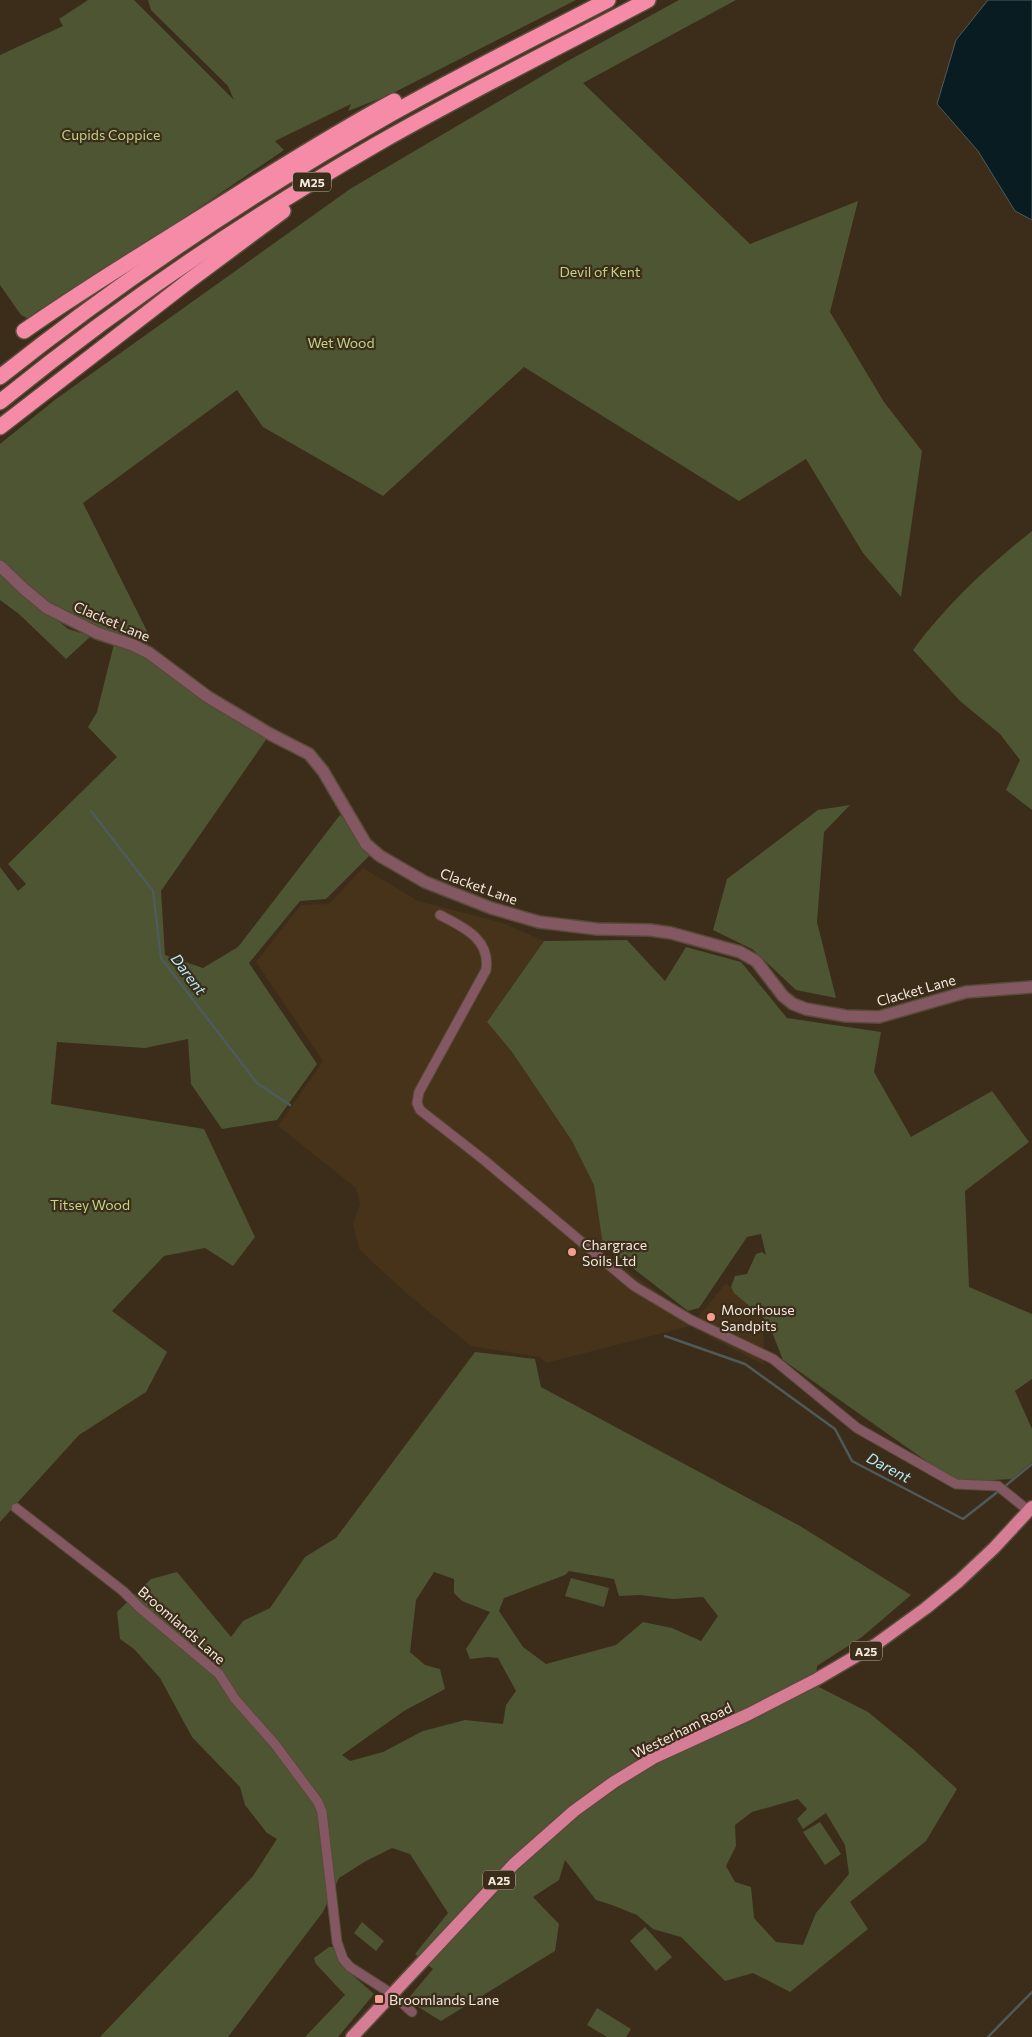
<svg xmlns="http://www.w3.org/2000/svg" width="1032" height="2037" font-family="Commissioner,sans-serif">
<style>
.built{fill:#47331a}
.green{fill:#4d5533;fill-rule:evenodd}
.water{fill:#081c22;stroke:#4f5a5a}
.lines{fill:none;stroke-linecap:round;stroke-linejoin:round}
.stream{stroke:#4f5a5a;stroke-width:2.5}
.minor-casing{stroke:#594b39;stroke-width:11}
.tertiary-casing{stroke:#594b39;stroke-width:14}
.primary-casing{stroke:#594b39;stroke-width:15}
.motorway-casing{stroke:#594b39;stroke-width:18}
.minor{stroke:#845863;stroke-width:9}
.tertiary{stroke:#845863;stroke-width:11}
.primary{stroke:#d57d94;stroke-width:12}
.motorway{stroke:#f68ba7;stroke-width:15}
.poi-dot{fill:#f59d8e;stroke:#3c2d1a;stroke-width:2}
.labels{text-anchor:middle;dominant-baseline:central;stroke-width:4.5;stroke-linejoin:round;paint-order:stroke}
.shield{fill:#3c2d1a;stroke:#bdb1a3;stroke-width:1}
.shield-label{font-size:12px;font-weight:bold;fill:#f4e9de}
.park-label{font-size:14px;fill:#c1d487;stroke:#3c2d1a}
.street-label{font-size:14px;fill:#f4e9de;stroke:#3c2d1a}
.poi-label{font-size:14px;fill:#f4e9de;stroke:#3c2d1a;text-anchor:start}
.water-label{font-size:15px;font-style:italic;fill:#b3ebfb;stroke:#3c2d1a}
</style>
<rect width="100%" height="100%" fill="#3c2d1a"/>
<polygon class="built" points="363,868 418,901 503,923 544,941 487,1022 512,1052 572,1141 594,1185 604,1252 622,1267 696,1319 726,1283 763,1320 764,1365 690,1326 546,1363 540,1357 471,1346 406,1293 359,1249 353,1223 360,1204 356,1188 278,1126 323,1061 256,962 301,905 329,904"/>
<g class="green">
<polygon points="88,0 134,0 234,100 228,86 151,10 148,0 576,0 389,95 348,111 351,104 275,141 284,150 37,318 29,319 21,315 0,285 0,55 63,26 59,19"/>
<polygon points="679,0 736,0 583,83 750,244 858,201 830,312 884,402 922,451 901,597 863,553 806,459 739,501 524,367 383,496 263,427 237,390 83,503 149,635 117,640 133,645 270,734 161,891 165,955 203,968 238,947 340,815 377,848 326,899 300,901 249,963 317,1064 277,1120 222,1129 191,1084 188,1039 145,1048 57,1042 51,1104 204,1129 255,1237 233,1266 205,1248 164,1256 112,1311 167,1352 146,1392 79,1435 0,1522 0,853 0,867 18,891 26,884 8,864 117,757 88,727 97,712 115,640 57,613 0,566 0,444 56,399 350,189 564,63"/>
<path d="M1032,531v279l-26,-20 14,-30 -20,-26 -40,-33 -47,-51c33,-45 75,-84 119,-119z"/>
<polygon points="0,571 68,629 91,636 66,659 19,614 0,600"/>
<polygon points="850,805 824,832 817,922 836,998 796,990 752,949 713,930 727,879 818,810"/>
<polygon points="627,940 665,981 686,947 741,962 787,1018 881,1032 874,1072 911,1137 992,1091 1029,1142 965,1191 969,1287 1032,1314 1032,1379 1015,1391 1032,1429 1032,1462 1012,1479 956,1482 783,1360 768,1322 734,1293 731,1287 735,1276 747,1274 756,1254 762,1252 766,1255 761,1234 747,1237 699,1308 688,1311 611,1251 604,1252 594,1185 572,1141 512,1052 487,1022 544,941"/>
<path d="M475,1352l60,7 6,28 259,139 111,69 -49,42 -45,29 -2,19 53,27 45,37 44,40 -31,52 -76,61 18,27 -78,63 -37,-19 -28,8 -44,-44 -28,-8 -16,-14 -25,-10 -16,-5 -31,-40 -6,20 -26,17 26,27 -4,27 -114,70 -34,-21 26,-31 -18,-15 33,-41 -38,-59 -18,-6 -26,13 -27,17 -16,34 -95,125h-128l153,-161 24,-37 -10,-6 -22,-28 -5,-18 -48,-50 -32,-59 -26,-29 -14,-10 -3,-27 34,-33 26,-7 54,65 12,-16 27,-13 35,-51 31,-19zM569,1571l45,8 5,17 21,-1 33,4 30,-2 15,19 -17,25 -29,-13 -29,-6 -27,23 -70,19 -23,-17 -24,-36 5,-13 61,-23zM434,1572l20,7v14l8,8 28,11 -24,37 4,10 18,-2 10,1 18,33 -10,14 -3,19 -38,-4 -42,11 -40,21 -33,9 -8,-6 62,-44 41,-22 -5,-20 -15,-4 -15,-13 6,-52zM798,1799l9,10 -10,10 6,10 23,-16 19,32 4,29 -33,39 -13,32 -27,-3 -22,-24 -3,-31 -16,-5 -9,-16 10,-20 -1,-21 17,-13z"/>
<polygon points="571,1578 609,1588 604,1607 565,1596"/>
<polygon points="820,1822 841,1854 825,1865 803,1832"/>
<polygon points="362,1922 384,1941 376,1951 354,1933"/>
<polygon points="645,1927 672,1957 656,1971 630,1941"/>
<polygon points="329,1947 334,1947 340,1964 374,1994 338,2037 305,2037 345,1995 316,1964 314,1958"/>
<polygon points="597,2008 631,2029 626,2037 607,2037 587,2025"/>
</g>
<polygon class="water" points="988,0 1032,0 1032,220 1015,211 978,151 937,104 956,40"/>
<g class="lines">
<g class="stream">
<polyline points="91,811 153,891 161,958 257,1083 290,1105"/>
<polyline points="665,1336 745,1364 835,1429 852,1461 963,1519 1000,1490"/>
<polyline points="1004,1487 1032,1464"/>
<polyline points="988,2037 1032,1992"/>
</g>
<g class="minor-casing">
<g id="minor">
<path d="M440,915c23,12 51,24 46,55l-67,122 -2,11 3,7 64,50 150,126 57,34 82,39 84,69 99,56 42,2 31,25"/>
<polyline points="16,1508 123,1591 140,1608 219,1674 235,1699 274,1743 318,1802 322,1812 337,1942 343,1959 350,1967 392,1994 412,2012"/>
</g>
</g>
<g class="tertiary-casing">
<polyline id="tertiary" points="0,566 24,589 47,608 97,633 133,645 149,653 208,697 270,734 309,754 323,771 366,844 380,856 425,882 491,908 539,922 597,929 650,930 671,933 740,952 756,961 783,996 793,1004 806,1009 846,1016 879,1017 966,992 1032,987"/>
</g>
<g class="primary-casing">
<polyline id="primary" points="352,2037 514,1864 574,1811 614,1782 655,1757 749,1714 817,1679 875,1645 926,1608 959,1581 994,1548 1032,1507"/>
</g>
<g class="motorway-casing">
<g id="motorway">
<path d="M24,331c60,-42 123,-80 185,-119 61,-38 122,-77 185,-111"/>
<path d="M0,377c123,-98 254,-185 391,-263 71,-40 144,-76 217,-114"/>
<path d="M0,402c118,-96 245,-182 377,-258 89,-51 180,-96 271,-144"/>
<polyline points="0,427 190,280 283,211"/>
</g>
</g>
<use href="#minor" class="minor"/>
<use href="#tertiary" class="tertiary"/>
<use href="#primary" class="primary"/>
<use href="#motorway" class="motorway"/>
</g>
<g class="poi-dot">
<circle cx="572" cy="1252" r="5"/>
<circle cx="711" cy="1317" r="5"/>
<rect x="374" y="1994" width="10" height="10" rx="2.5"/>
</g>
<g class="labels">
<g class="shield">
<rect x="293" y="172.5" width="38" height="19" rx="4"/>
<rect x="850" y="1641.5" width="32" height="19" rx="4"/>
<rect x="483" y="1870.5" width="32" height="19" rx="4"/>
</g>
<g class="shield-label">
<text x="312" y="182">M25</text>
<text x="866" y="1651">A25</text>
<text x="499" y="1880">A25</text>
</g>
<g class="park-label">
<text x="111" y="134">Cupids Coppice</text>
<text x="600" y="271">Devil of Kent</text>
<text x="341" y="342">Wet Wood</text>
<text x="90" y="1204">Titsey Wood</text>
</g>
<g class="street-label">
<text transform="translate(112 621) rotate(23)">Clacket Lane</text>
<text transform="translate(479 886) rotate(20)">Clacket Lane</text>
<text transform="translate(916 990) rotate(-16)">Clacket Lane</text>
<text transform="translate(182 1625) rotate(41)">Broomlands Lane</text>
<text transform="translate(682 1730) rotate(-26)">Westerham Road</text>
</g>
<g class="poi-label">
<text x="582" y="1244">Chargrace<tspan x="582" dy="16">Soils Ltd</tspan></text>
<text x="721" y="1309">Moorhouse<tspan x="721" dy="16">Sandpits</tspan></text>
<text x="389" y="1999">Broomlands Lane</text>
</g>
<g class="water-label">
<text transform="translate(189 974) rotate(53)">Darent</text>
<text transform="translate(889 1467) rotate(28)">Darent</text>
</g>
</g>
</svg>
